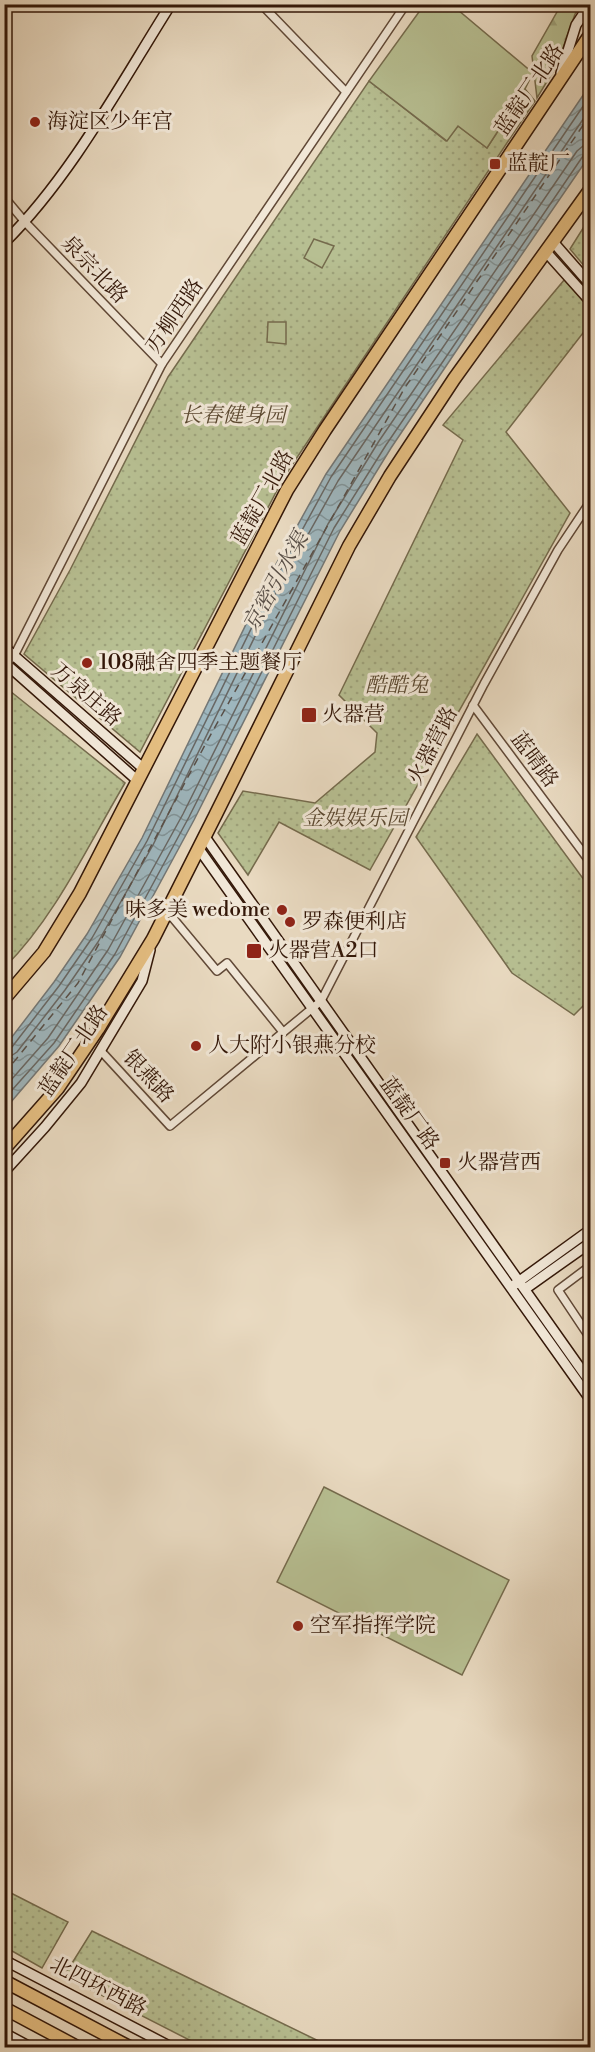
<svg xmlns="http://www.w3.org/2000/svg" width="595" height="2052" font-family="'Libre Bodoni','Noto Serif SC',serif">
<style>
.forest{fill:url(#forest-firs);stroke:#756b4d;stroke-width:1.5}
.park{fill:url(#park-dots);stroke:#756b4d;stroke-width:1.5}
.pitch{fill:#b7bf92;stroke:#756b4d;stroke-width:1.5}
.water{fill:url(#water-waves);stroke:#737776;stroke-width:1.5}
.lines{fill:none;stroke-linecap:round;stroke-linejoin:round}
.shore{stroke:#686764;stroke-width:1.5}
.ferry{stroke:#584f48;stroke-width:1.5;stroke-dasharray:8 6;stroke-linecap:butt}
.street-casing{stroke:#604836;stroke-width:10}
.secondary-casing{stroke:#331708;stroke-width:12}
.highway-casing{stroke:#331708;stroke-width:15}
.street{stroke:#f1e7d7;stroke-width:7}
.secondary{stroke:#f1e7d7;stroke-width:9}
.highway{stroke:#e4bd80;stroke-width:12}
.poi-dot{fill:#8f2418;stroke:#f1e7d7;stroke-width:2}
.labels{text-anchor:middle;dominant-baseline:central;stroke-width:6;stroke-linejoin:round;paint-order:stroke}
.street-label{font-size:21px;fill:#331708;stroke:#f1e7d7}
.poi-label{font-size:21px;fill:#331708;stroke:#f1e7d7;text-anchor:start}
.park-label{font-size:21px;font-style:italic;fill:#5b4931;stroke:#f1e7d7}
.water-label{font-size:22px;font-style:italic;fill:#584f48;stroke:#f1e7d7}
</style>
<defs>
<pattern id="forest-firs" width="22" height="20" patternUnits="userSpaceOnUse" patternTransform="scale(1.5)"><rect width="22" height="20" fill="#b7bf92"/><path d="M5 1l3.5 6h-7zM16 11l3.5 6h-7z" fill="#9ea37c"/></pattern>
<pattern id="park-dots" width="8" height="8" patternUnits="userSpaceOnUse" patternTransform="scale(1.5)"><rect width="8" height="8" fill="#b7bf92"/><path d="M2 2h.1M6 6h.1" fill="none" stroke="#9ea37c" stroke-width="1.8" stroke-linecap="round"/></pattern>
<pattern id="water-waves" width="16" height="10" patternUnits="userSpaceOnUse" patternTransform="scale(1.5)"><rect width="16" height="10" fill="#9eb7bf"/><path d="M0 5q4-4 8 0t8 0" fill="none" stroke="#819499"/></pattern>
</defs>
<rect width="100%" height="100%" fill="#e9dac1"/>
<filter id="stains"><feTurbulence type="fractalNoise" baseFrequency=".00333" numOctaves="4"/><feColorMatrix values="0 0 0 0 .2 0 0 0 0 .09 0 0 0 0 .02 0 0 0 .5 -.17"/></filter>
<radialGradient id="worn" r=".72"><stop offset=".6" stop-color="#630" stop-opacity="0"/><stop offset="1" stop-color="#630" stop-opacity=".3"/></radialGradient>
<polygon class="forest" points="561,5 582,5 575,14 557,65 537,98 532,56"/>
<g class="park">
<polygon points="369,81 446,141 458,126 487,148 525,89 535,101 284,477 140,752 24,654 70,570 168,377"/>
<polygon points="590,217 590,273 570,249"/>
<polygon points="565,279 590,309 590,324 506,432 570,513 370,870 279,822 248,875 218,833 243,791 315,803 375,752 377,733 339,695 463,440 443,425"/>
<path d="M5,687l120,96c-37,62 -69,133 -120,184z"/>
<polygon points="477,734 590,888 590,999 574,1015 512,973 416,837"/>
<polygon points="5,1890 68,1922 42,1968 5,1947"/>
<polygon points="92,1931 331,2047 203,2047 64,1976"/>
</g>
<g class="pitch">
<polygon points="424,5 452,5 533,73 525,89 487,148 458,126 447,141 369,81"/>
<polygon points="314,239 334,246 322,268 304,258"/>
<polygon points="268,322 286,322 286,344 267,342"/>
<polygon points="324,1487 509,1580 462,1675 277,1582"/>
</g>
<polygon class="water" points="590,85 590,155 481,314 391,448 340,531 194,820 120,957 59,1046 5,1109 5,1046 54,982 87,934 142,838 270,575 326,474"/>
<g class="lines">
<g class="shore">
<polyline points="4,1049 12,1047 59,986 92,938 147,841 276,578 331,477 590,96"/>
<polyline points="4,1057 11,1056 17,1052 65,990 98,942 153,845 282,581 338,481 590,109"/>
<polyline points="4,1088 48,1038 108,950 183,814 328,524 379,441 577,151 583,146 590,145"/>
<polyline points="4,1099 54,1043 115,954 189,817 334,528 386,445 583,156 590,153"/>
</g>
<polyline class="ferry" points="4,1074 78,983 205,745 404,389 590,115"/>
<g class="street-casing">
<g id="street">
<polyline points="261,4 346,92"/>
<polyline points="4,197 25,222 162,364"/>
<polyline points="4,666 14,656 162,364 406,4"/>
<polyline points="473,705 590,862"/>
<polyline points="167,911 217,971 227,963 283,1032"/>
<polyline points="101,1051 170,1126 321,1001 484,684 558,550 590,502"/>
<polyline points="590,1266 558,1290 590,1338"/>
</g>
</g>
<g class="secondary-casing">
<g id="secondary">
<polyline points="561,73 576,25 590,4"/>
<path d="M4,243c67,-66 117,-160 167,-239"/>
<polyline points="554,243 590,284"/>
<polyline points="547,253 590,301"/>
<polyline points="4,647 144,769"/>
<polyline points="4,662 138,781"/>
<polyline points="205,837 590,1382"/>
<polyline points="199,849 590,1399"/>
<polyline points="4,1172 45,1127 81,1083 142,981 150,950"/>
<polyline points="514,1285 590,1230"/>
<polyline points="525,1289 590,1243"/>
<polyline points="4,1960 173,2048"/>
<polyline points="4,2033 32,2048"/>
<polyline points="583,2048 590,2041"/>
</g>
</g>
<g class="highway-casing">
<g id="highway">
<polyline points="4,999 44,952 80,893 287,490 325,430 590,35"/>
<polyline points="4,1149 58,1088 98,1029 153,939 216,814 349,546 390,476 454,379 590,190"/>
<polyline points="4,1981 131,2048"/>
<polyline points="4,2008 79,2048"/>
</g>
</g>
<use href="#street" class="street"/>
<use href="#secondary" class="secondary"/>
<use href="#highway" class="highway"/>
</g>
<g class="poi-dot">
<circle cx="35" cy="122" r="6"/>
<rect x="489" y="158" width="12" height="12" rx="3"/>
<circle cx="87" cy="663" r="6"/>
<rect x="301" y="707" width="16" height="16" rx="3"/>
<circle cx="282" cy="910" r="6"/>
<circle cx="290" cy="922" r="6"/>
<rect x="246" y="943" width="16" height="16" rx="3"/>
<circle cx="196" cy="1046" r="6"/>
<rect x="439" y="1157" width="12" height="12" rx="3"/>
<circle cx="298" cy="1626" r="6"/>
</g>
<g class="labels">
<g class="street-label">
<text transform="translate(530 90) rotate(-56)">蓝靛厂北路</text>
<text transform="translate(94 270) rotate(46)">泉宗北路</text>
<text transform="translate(175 316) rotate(-56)">万柳西路</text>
<text transform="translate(263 498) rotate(-61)">蓝靛厂北路</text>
<text transform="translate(86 695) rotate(41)">万泉庄路</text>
<text transform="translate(433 746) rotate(-63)">火器营路</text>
<text transform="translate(534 760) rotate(53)">蓝晴路</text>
<text transform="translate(74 1051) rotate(-56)">蓝靛厂北路</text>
<text transform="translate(148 1077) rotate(47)">银燕路</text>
<text transform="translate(409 1114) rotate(54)">蓝靛厂路</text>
<text transform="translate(98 1987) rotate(27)">北四环西路</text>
</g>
<g class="poi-label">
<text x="47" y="122">海淀区少年宫</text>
<text x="507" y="164">蓝靛厂</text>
<text x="99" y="663">108融舍四季主题餐厅</text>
<text x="322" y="715">火器营</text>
<text x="270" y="910" text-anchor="end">味多美 wedome</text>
<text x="302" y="922">罗森便利店</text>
<text x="268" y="951">火器营A2口</text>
<text x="208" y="1046">人大附小银燕分校</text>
<text x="457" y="1163">火器营西</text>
<text x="310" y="1626">空军指挥学院</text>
</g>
<g class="park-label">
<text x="233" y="416">长春健身园</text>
<text x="397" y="686">酷酷兔</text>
<text x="355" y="819">金娱娱乐园</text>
</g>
<g class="water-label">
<text transform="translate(276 582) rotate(-61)">京密引水渠</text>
</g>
</g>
<rect width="595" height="2052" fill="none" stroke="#e9dac1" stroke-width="24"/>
<rect x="6" y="6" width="583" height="2040" fill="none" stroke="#331708" stroke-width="3"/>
<rect x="12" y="12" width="571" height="2028" fill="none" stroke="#331708" stroke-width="1.5"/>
<rect width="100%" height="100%" filter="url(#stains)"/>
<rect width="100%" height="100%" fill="url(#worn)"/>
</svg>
